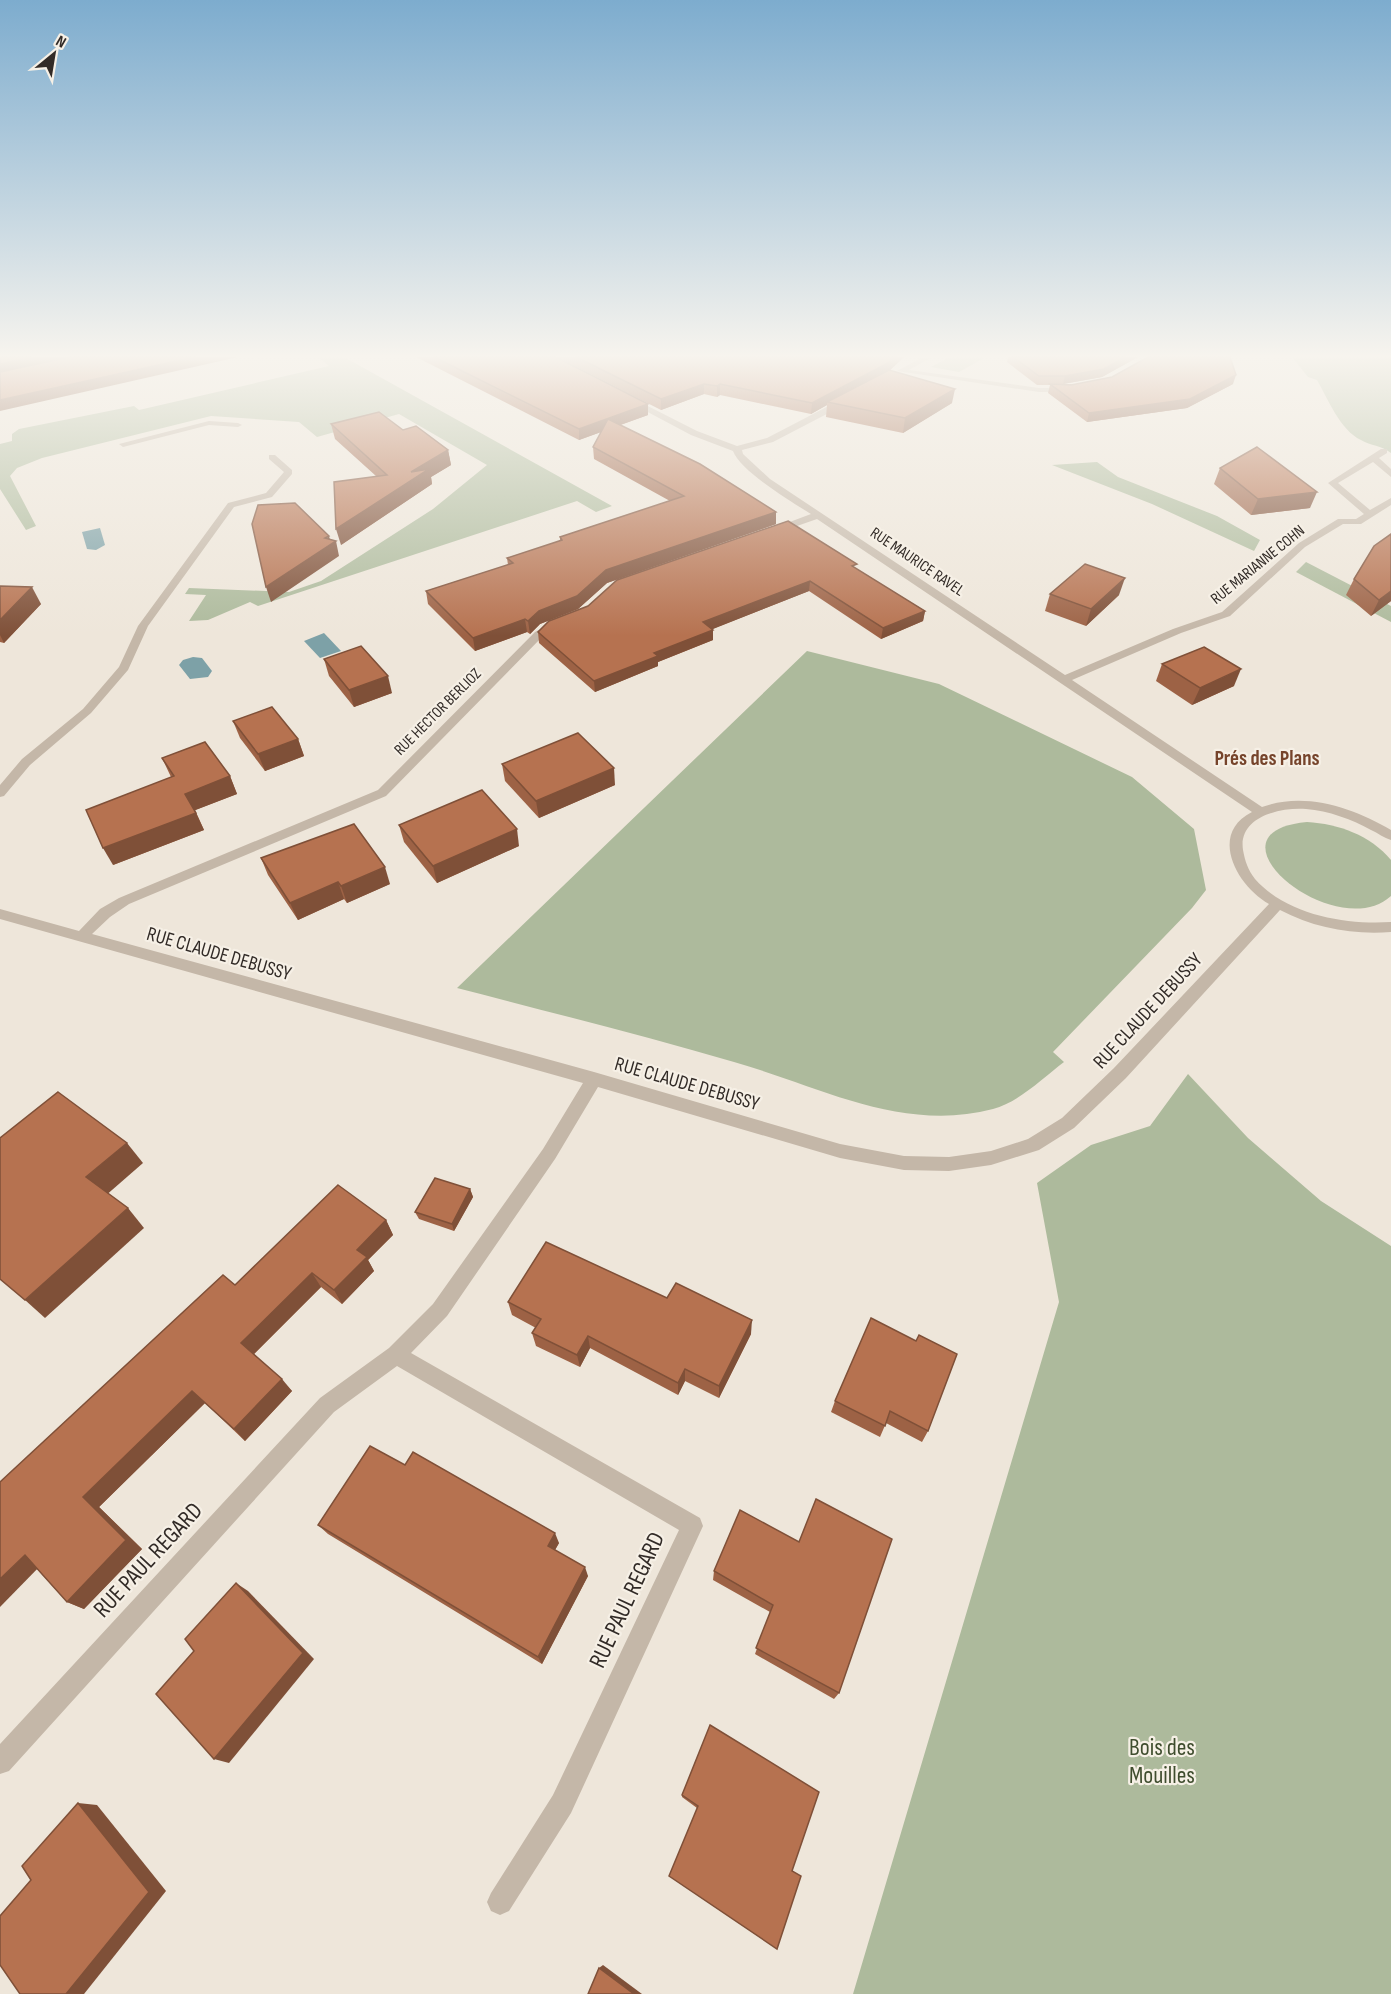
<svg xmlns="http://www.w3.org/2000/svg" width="1391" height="1994" font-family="'Sofia Sans Condensed',sans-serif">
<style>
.green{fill:#adba9c}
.water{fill:#7da1a7}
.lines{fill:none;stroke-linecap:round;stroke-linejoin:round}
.street{fill:#c4b7a8;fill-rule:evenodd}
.wall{fill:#9d6245}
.shaded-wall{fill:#7f5038}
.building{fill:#b67250;stroke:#7f5038;stroke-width:1.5}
.labels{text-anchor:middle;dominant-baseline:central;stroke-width:4.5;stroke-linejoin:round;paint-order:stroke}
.far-street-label{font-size:16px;fill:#322b27;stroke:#f6f0e6}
.street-label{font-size:20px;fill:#322b27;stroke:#f6f0e6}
.neighbourhood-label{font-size:21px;font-weight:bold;fill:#76442b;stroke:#f6f0e6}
.near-street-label{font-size:24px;fill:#322b27;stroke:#f6f0e6}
.near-park-label{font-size:24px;fill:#3f4d2e;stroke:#f6f0e6}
</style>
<rect width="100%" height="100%" fill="#eee6da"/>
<g class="green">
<polygon points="318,357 344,357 612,506 596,512 577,501 258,606 250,602 208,620 189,621 206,595 185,594 189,588 289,592 321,581 433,509 487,465 399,414 317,437 299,422 211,416 42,458 17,468 10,476 36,526 26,530 0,489 0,444 12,441 12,434 19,429 134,406 139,410 329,366"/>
<polygon points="950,357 986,357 959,372 931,367"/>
<path d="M1292,357h99v96c-10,-8 -20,-7 -30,-13 -21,-10 -33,-41 -44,-60l-9,-3z"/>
<polygon points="1097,462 1118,477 1217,516 1260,540 1254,551 1152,504 1052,465"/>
<polygon points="1306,562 1391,606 1391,622 1296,572"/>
<path d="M807,651l132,33 193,93 62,52 12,61 -14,18 -139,144 11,10c-21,16 -45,40 -71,47 -91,24 -174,-23 -259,-47 -92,-27 -185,-50 -277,-74z"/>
<path d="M1307,822c32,2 63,13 84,38v36c-55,50 -195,-64 -84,-74z"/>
<polygon points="1188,1074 1248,1138 1321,1201 1391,1246 1391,1994 853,1994 1059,1302 1037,1183 1091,1145 1150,1126"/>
</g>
<g class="water">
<polygon points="100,528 105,545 96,550 87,549 82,532"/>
<polygon points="324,633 341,651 320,658 304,641"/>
<polygon points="193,657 202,658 212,671 208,677 190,679 179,665 183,660"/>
</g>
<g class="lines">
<g class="street">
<polygon points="923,357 932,357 909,370 1039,388 1069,388 1073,390 1069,392 1039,392 897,371"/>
<path d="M630,397l67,34 40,15 30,-8 73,-38h6v4l-73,38 -31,8 1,4 27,25 295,196 108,-46 49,-17 77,-69 39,-24h18l8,-5 -36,-31 53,-34h6v4l-8,5 12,11v8l-18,-15 -35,21 32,27 21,-12v7l-30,19h-18l-38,23 -75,69 -49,17 -109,47 190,127c43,-16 92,1 129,23v10c-7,-2 -13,-7 -20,-10 -20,-11 -42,-19 -65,-21 -26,-2 -68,8 -63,41 2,11 5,20 12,29 32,36 91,46 136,43v10c-38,3 -77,-4 -111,-22l-154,168 -52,50 -35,22 -48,15 -42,6 -45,-1 -64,-12 -242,-71 -43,72 -108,157 -36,37 289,165 3,8 -132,287 -62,98 -9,4 -9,-4 -4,-9 4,-9 62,-98 126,-265 -282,-164 -63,46 -325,359 -9,3v-30l320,-346 69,-50 44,-44 110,-155 40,-66 -583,-164v-10l79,22 21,-22 19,-11 259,-108 157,-158 20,-11 5,3 -1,2 -16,10 -157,160 -257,108 -19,13 -18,17 502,138 246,72 64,12 45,1 42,-6 37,-12 34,-21 52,-50 155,-164c-32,-18 -61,-70 -17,-92l-435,-293 -40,14h-6v-4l40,-15c-19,-12 -71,-43 -78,-63l-42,-16 -64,-34v-4z"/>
<polygon points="209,421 238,423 242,425 238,427 209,425 123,447 119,444"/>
<polygon points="269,455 275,455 292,470 292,474 272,497 234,507 148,626 128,670 91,713 30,765 4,796 0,797 0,785 22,759 83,709 119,667 138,626 228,503 266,493 284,472 269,459"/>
</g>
</g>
<g class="wall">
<polygon points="416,357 556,357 648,415 620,425 776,512 776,524 607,583 578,609 540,624 530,634 527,632 475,651 428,604 426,591 508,565 507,558 560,541 560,537 670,501 594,459 593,447 601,432 579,440"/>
<polygon points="557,357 904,357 890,370 952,403 903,433 826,417 827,405 811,414 720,395 717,397 704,394 661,410"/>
<polygon points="1008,357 1138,357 1102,377 1063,384 1233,384 1187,408 1087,422 1048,393 1050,385 1037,385 1007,362"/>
<polygon points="331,424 403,430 448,450 451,465 431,477 432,484 341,545 376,476 335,439"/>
<polygon points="1220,468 1310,508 1251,515 1214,484"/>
<polygon points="856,569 925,611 923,621 881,639 809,591 712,629 713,640 658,662 658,666 595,692 539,643 538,632"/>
<polygon points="1354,579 1391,601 1371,616 1346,595"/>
<polygon points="0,586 41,604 4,643 0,642"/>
<polygon points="1050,594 1119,595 1086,626 1045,611"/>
<polygon points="324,659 392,693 354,707 329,676"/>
<polygon points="1162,664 1234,686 1192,705 1156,681"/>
<polygon points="233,721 298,739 304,756 265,771 240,738"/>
<polygon points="162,758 230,776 237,794 195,810 204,830 113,865 171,777"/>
<polygon points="502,764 615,785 539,818 505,781"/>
<polygon points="399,825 519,846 437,883 404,842"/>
<polygon points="261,858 390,884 347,903 344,899 298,920 268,875"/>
<polygon points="470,1189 473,1197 454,1231 419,1219 415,1212"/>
<polygon points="386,1220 393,1235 368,1260 374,1271 342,1304 321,1287 254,1354 292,1391 245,1441 205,1403 99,1507 142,1549 84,1609 67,1602 37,1569 235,1285"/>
<polygon points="667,1298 751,1334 719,1398 685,1381 678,1395 590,1348 580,1367 536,1346 532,1333 536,1328 512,1315 508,1302"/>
<polygon points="916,1341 928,1431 922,1442 886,1423 880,1437 831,1412 835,1401"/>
<polygon points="405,1465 559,1543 555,1550 588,1576 542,1664 328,1534 318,1525"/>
<polygon points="799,1542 839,1693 834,1699 755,1654 770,1612 713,1580 714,1571"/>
<polygon points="682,1795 792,1871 777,1949 697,1808 682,1797"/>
</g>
<g class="shaded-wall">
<polygon points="32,357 79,357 0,374 0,364"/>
<polygon points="195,357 238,357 0,411 0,400"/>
<polygon points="895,357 904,357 887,373 827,402 827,405 811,414 812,403"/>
<polygon points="1126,357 1138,357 1102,377 1063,384 1065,376"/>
<polygon points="1236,375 1233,384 1187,408 1087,422 1089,413"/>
<polygon points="704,384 704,394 661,410 661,399"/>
<polygon points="720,384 720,395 717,397 717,386"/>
<polygon points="955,389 952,403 903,433 905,418"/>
<polygon points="648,404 648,415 579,440 579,429"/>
<polygon points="448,450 451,465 431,477 432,484 341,545 336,529 411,472"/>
<polygon points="1317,492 1310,508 1251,515 1258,499"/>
<polygon points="776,512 776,524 607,583 578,609 540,624 530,634 528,621 539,611 606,570"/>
<polygon points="329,536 331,544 336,541 339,556 271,602 266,587"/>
<polygon points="1125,578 1119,595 1086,626 1091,609"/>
<polygon points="810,581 809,591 703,633 703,622"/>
<polygon points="32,587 41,604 4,643 0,635 0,620"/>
<polygon points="1391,591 1391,601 1371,616 1379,600"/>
<polygon points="925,611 923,621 881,639 883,628"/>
<polygon points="525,619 527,632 475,651 473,638"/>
<polygon points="713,630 713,640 658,662 658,666 595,692 594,681 654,653"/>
<polygon points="1241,669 1234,686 1192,705 1200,688"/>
<polygon points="388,676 392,693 354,707 349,690"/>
<polygon points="298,739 304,756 265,771 258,754"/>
<polygon points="614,768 615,785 539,818 536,801"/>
<polygon points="230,776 237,794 193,811 185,794"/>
<polygon points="196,813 204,830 113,865 103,848"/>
<polygon points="517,829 519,846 437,883 433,866"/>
<polygon points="385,867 390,884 347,903 341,886"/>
<polygon points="338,882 344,899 298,920 290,903"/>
<polygon points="127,1143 143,1163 104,1197 86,1177"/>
<polygon points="470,1189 473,1197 454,1231 452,1224"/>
<polygon points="128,1208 144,1228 45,1318 25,1300"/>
<polygon points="386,1220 393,1235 368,1260 374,1271 342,1304 334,1290 357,1250"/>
<polygon points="312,1273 321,1287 252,1356 241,1343"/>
<polygon points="752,1320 751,1334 719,1398 719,1386"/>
<polygon points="588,1336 590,1348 580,1367 577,1355"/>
<polygon points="685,1369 685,1381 678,1395 678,1383"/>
<polygon points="282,1379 292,1391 245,1441 234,1429"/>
<polygon points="192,1391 205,1403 99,1507 142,1549 84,1609 67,1602 83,1497"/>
<polygon points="555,1533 559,1543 552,1555 548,1546"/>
<polygon points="25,1555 43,1563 0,1607 0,1579"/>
<polygon points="585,1567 588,1576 542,1664 538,1657"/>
<polygon points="236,1583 248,1591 314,1659 229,1763 214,1759"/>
<polygon points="78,1803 97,1805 166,1891 84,1994 66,1994"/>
<polygon points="603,1965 642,1994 634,1994 599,1968"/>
</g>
<g class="building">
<polygon points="0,357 32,357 0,364"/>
<polygon points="69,357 195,357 0,400 0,372"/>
<polygon points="434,357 556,357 648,404 579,429"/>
<polygon points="576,357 895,357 888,363 812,403 720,384 717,386 704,384 661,399"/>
<polygon points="1013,357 1126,357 1104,369 1065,376 1039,376"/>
<polygon points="1148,357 1230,357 1236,375 1190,399 1089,413 1050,384 1071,385 1112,377"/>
<polygon points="889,370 955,389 905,418 827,402"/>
<polygon points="379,412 403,430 416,426 448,450 411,472 429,469 336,529 334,482 387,475 331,424"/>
<polygon points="608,419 700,464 776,512 606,570 577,596 539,611 528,621 525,619 473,638 426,591 513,563 507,558 562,540 560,537 684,496 593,447"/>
<polygon points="1257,447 1317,492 1258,499 1220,468"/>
<polygon points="295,503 329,536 325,538 336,541 266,587 252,524 258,505"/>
<polygon points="788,521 857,564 852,566 925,611 883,628 810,581 703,622 713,630 654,653 658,656 594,681 538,632 549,621 588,606 617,580"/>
<polygon points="1391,534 1391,591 1379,600 1354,579 1374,546"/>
<polygon points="1085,564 1125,578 1091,609 1050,594"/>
<polygon points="0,586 32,587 0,620"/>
<polygon points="361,646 388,676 349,690 324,659"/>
<polygon points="1204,647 1241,669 1200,688 1162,664"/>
<polygon points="272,707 298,739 258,754 233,721"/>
<polygon points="578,733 614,768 536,801 502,764"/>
<polygon points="205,742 230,776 185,794 196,813 103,848 86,810 174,776 162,758"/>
<polygon points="482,790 517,829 433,866 399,825"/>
<polygon points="354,824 385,867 341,886 338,882 290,903 261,858"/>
<polygon points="58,1092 127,1143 86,1177 128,1208 25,1300 0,1279 0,1138"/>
<polygon points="435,1178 470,1189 452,1224 415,1212"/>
<polygon points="338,1185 386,1220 357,1250 367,1257 334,1290 312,1273 241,1343 282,1379 234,1429 192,1391 83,1497 126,1540 67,1602 25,1555 0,1579 0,1482 223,1275 235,1285"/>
<polygon points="546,1242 667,1298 676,1283 752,1320 719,1386 685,1369 678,1383 588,1336 577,1355 532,1333 541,1319 508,1302"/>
<polygon points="871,1318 916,1341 919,1335 957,1354 928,1431 890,1411 885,1426 835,1401"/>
<polygon points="370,1446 405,1465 413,1452 555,1533 548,1546 585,1567 538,1657 318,1525"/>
<polygon points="816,1499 892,1539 839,1693 756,1648 773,1605 714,1571 740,1510 799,1542"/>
<polygon points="236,1583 303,1653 214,1759 156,1694 194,1651 185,1639"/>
<polygon points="710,1725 819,1792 792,1871 801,1876 777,1949 669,1876 698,1806 682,1795"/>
<polygon points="78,1803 149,1892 66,1994 20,1994 0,1965 0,1916 31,1880 22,1866"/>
<polygon points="599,1968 634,1994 588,1994"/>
</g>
<linearGradient id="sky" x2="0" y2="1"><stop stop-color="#7dacce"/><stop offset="0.56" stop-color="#f7f4ee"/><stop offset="1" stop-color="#f7f4ee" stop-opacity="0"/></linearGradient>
<rect width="1391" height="636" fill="url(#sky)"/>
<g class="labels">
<g class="far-street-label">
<text transform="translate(917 562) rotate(34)">RUE MAURICE RAVEL</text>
<text transform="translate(1258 565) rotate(-39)">RUE MARIANNE COHN</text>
<text transform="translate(438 712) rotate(-45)">RUE HECTOR BERLIOZ</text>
</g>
<g class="street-label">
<text transform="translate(219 954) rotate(16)">RUE CLAUDE DEBUSSY</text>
<text transform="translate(1148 1011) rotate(-47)">RUE CLAUDE DEBUSSY</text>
<text transform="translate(687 1084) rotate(16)">RUE CLAUDE DEBUSSY</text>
</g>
<g class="neighbourhood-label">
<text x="1267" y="758">Prés des Plans</text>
</g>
<g class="near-street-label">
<text transform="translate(148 1560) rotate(-47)">RUE PAUL REGARD</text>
<text transform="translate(627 1600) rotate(-65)">RUE PAUL REGARD</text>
</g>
<g class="near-park-label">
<text x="1162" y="1747">Bois des<tspan x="1162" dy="28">Mouilles</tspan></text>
</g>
</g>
<g transform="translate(54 54) rotate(30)" stroke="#f6f0e6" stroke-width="4.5" paint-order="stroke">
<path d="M0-4.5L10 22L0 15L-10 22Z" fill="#322b27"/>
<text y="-9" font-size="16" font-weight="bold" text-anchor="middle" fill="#322b27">N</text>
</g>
</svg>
